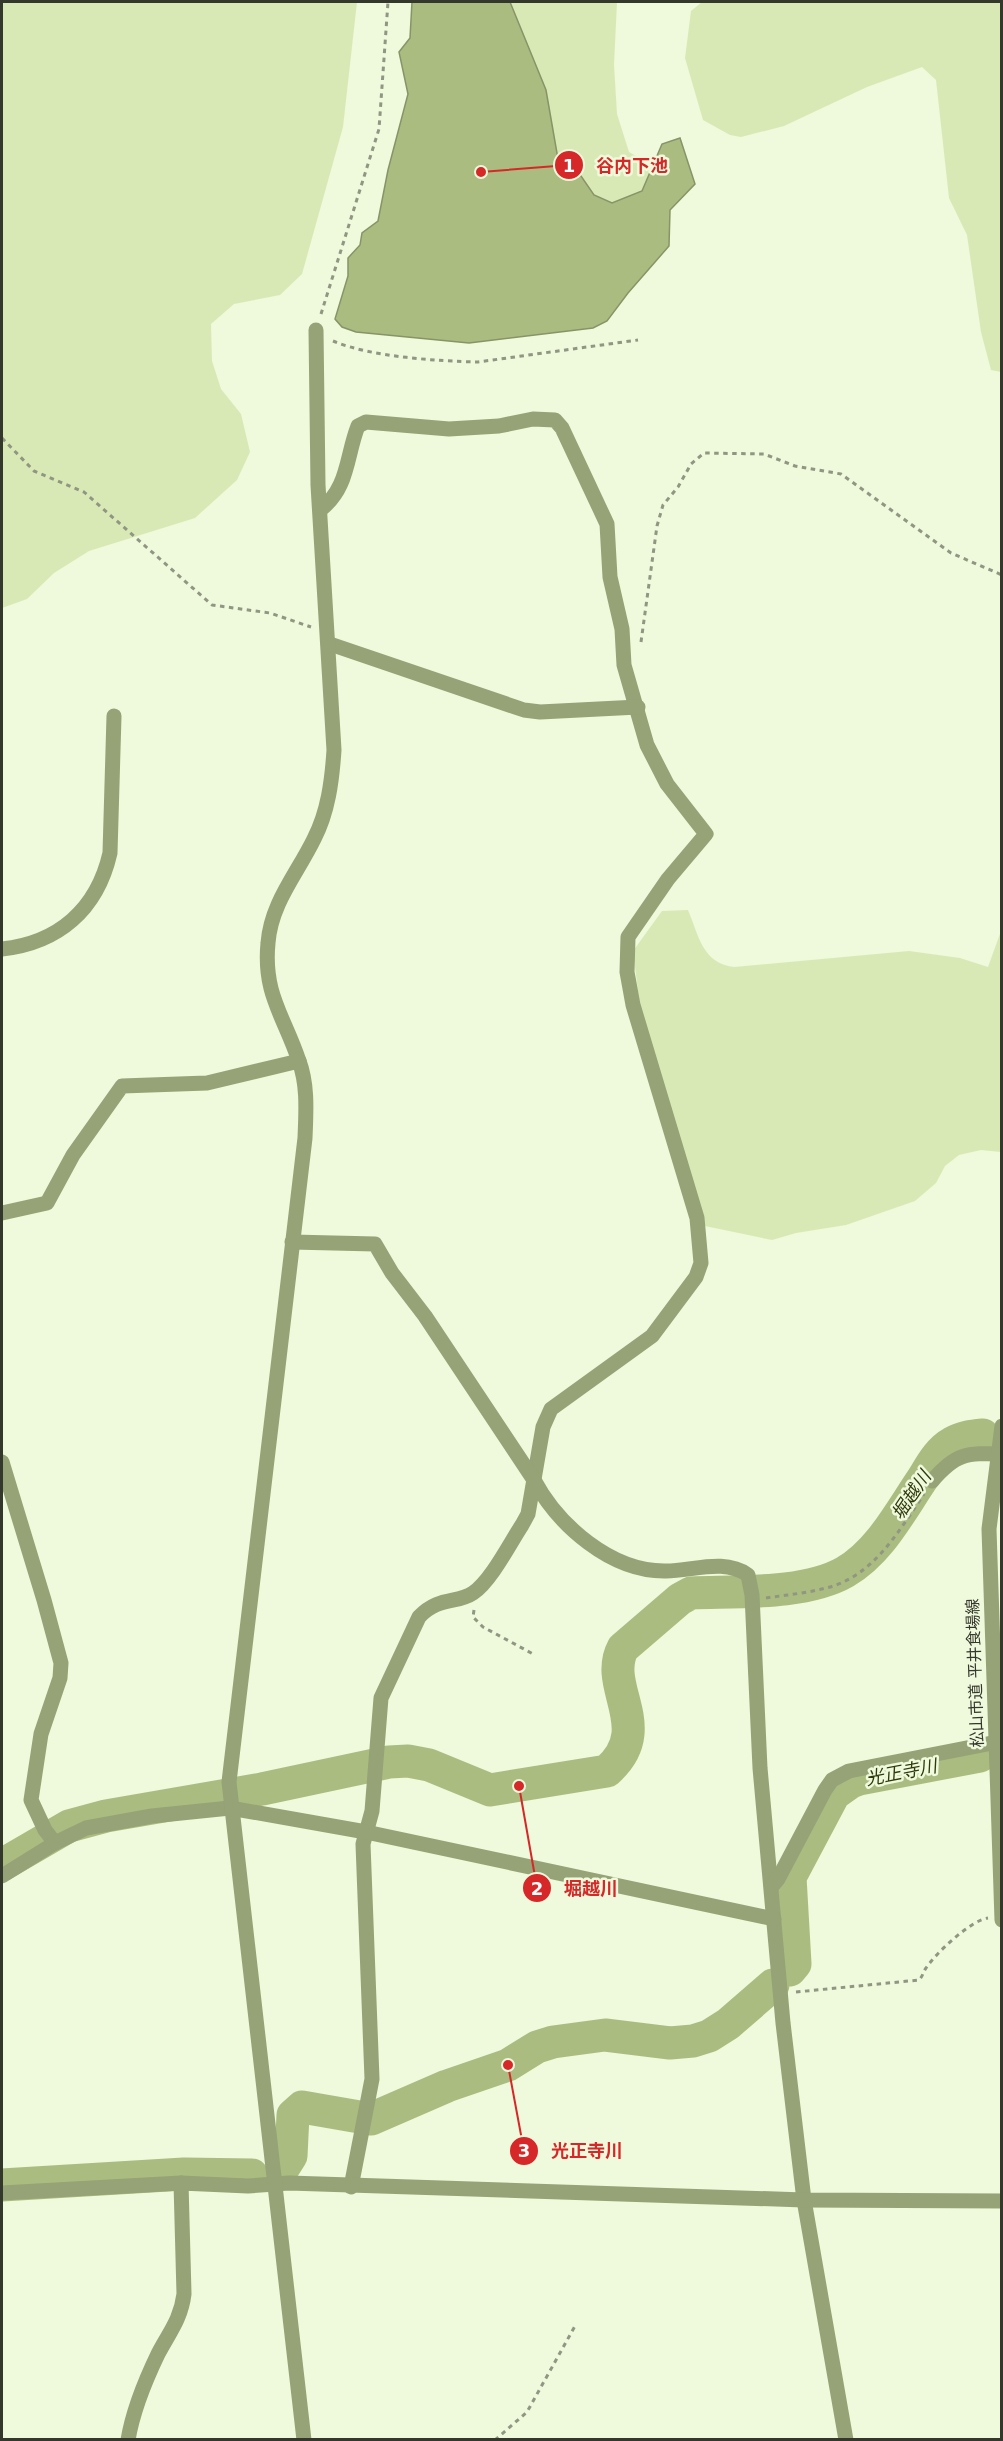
<svg xmlns="http://www.w3.org/2000/svg" width="1003" height="2441" font-family="'DejaVu Sans','Noto Sans JP',sans-serif">
<style>
.green{fill:#d9e9b5}
.water{fill:#abbc80;stroke:#879467;stroke-width:1.5}
.lines{fill:none;stroke-linecap:round;stroke-linejoin:round}
.river{stroke:#abbc80;stroke-width:33}
.path{stroke:#909682;stroke-width:3;stroke-dasharray:4.5 4.5;stroke-linecap:butt}
.minor{stroke:#95a376;stroke-width:15}
.tertiary{stroke:#95a376;stroke-width:15}
.labels{text-anchor:middle;dominant-baseline:central;stroke-width:5;stroke-linejoin:round;paint-order:stroke}
.street-label{font-size:16px;fill:#34372c;stroke:#eff9db}
.water-label{font-size:18px;font-style:italic;fill:#2f3a0c;stroke:#eff9db}
.leader{fill:none;stroke:#d62828;stroke-width:2}
.callout-dot{fill:#d62828;stroke:#eff9db;stroke-width:2}
.mark-label{font-size:18px;text-anchor:middle;font-weight:bold;fill:#fff}
.callout-label{font-size:18px;text-anchor:middle;font-weight:bold;fill:#d62828;stroke:#eff9db;stroke-width:5;stroke-linejoin:round;paint-order:stroke}
</style>
<rect width="100%" height="100%" fill="#eff9db"/>
<g class="green">
<polygon points="2,2 357,2 343,127 302,274 280,295 234,304 211,324 212,361 221,389 241,414 250,452 237,480 195,518 89,551 54,573 27,599 2,608"/>
<polygon points="510,2 617,2 614,65 617,114 629,152 643,160 650,173 642,191 612,203 594,195 581,176 558,159 546,90"/>
<polygon points="702,2 1001,2 1001,372 991,370 981,332 967,235 949,198 936,80 922,67 867,87 784,126 741,137 730,135 703,120 685,58 691,11"/>
<path d="M688,910c11,26 14,53 46,57l175,-16 51,7 28,9 13,-36v221l-20,-2 -22,5 -14,11 -9,17 -21,18 -69,24 -50,8 -24,7 -67,-14 -65,-219 -7,-56 29,-40z"/>
</g>
<polygon class="water" points="412,2 510,2 546,90 558,159 581,176 594,195 612,203 642,191 662,144 680,138 695,184 670,210 669,246 628,293 607,321 593,328 469,343 356,332 342,327 335,319 348,276 348,258 360,245 362,233 378,221 388,170 408,94 399,52 410,38"/>
<g class="lines">
<g class="river">
<path d="M2,1865l67,-39 37,-10 156,-27 127,-27 19,-1 21,4 61,25 117,-19c49,-43 -5,-84 16,-123l57,-49 11,-6c46,-2 114,2 154,-21 35,-20 56,-62 78,-94 8,-13 16,-28 29,-35 10,-6 20,-7 31,-8"/>
<polyline points="790,1970 795,1964 790,1877 834,1794 851,1782 859,1779 980,1756"/>
<polyline points="284,2167 291,2156 293,2115 302,2107 371,2119 447,2086 508,2065 537,2047 553,2042 605,2035 670,2043 693,2041 709,2036 728,2024 773,1985"/>
<polyline points="2,2185 184,2174 252,2175"/>
</g>
<g class="path">
<polyline points="321,314 379,129 388,2"/>
<path d="M333,341c38,16 104,20 145,21l160,-22"/>
<polyline points="2,438 34,471 84,492 212,605 270,613 311,627"/>
<polyline points="641,642 657,526 663,505 678,487 691,464 704,453 764,454 795,466 841,474 951,553 1002,575"/>
<path d="M766,1598c20,-3 41,-5 60,-10 47,-11 73,-57 98,-94"/>
<polyline points="474,1610 473,1617 483,1627 535,1655"/>
<path d="M796,1992l123,-12c4,-4 4,-8 7,-12 10,-15 45,-48 62,-50"/>
<polyline points="495,2440 527,2412 575,2326"/>
</g>
<g class="minor">
<path d="M320,510c29,-22 26,-54 38,-84l8,-4 83,7 50,-3 34,-7 22,1 7,8 45,96 3,53 12,52 2,36 23,80 20,39 39,50 -38,45 -40,58 -1,35 6,33 64,213 4,45 -5,14 -44,59 -101,73 -8,18 -15,87 -6,11c-12,18 -31,56 -49,68 -16,11 -34,3 -54,24l-38,81 -9,113 -9,33 9,235 -21,108"/>
<polyline points="330,644 524,710 540,712 638,707"/>
<path d="M2,949c56,-6 95,-39 108,-96l4,-137"/>
<polyline points="2,1213 47,1203 73,1155 122,1086 207,1083 299,1061"/>
<path d="M292,1242l83,2 17,29 33,43 109,164c24,45 77,92 132,91 27,0 58,-13 82,4l4,20 8,173 23,255 21,177 42,240"/>
<polyline points="2,1462 44,1600 61,1663 60,1678 41,1734 31,1800 45,1830 55,1843"/>
<path d="M932,1481c24,-28 34,-28 70,-27"/>
<polyline points="2,1876 55,1843 86,1828 152,1816 230,1808 366,1832 774,1919"/>
<polyline points="772,1886 778,1879 825,1790 832,1780 849,1771 1002,1741"/>
<polyline points="2,2193 181,2183 248,2186 289,2183 804,2200 1002,2201"/>
<path d="M128,2440c5,-30 17,-59 30,-86 11,-21 23,-35 26,-60l-3,-111"/>
<path d="M304,2440l-75,-658 76,-644c1,-26 3,-53 -6,-77 -15,-45 -36,-67 -31,-118 3,-40 29,-69 46,-104 14,-27 18,-58 20,-89l-16,-265 -2,-155"/>
</g>
<polyline class="tertiary" points="1002,1426 989,1529 1002,1920"/>
</g>
<g class="labels">
<g class="street-label">
<text transform="translate(975 1673) rotate(-92)">松山市道 平井食場線</text>
</g>
<g class="water-label">
<text transform="translate(911 1495) rotate(-56)">堀越川</text>
<text transform="translate(901 1772) rotate(-11)">光正寺川</text>
</g>
</g>
<path class="leader" d="M481 172L569 165M519 1786L537 1888M508 2065L524 2151"/>
<g class="callout-dot">
<circle cx="481" cy="172" r="6"/>
<circle cx="519" cy="1786" r="6"/>
<circle cx="508" cy="2065" r="6"/>
<circle cx="569" cy="165" r="15"/>
<circle cx="537" cy="1888" r="15"/>
<circle cx="524" cy="2151" r="15"/>
</g>
<g class="mark-label">
<text x="569" y="172">1</text>
<text x="537" y="1895">2</text>
<text x="524" y="2157">3</text>
</g>
<g class="callout-label">
<text x="632" y="172">谷内下池</text>
<text x="591" y="1895">堀越川</text>
<text x="587" y="2157">光正寺川</text>
</g>
<rect width="1003" height="2441" fill="none" stroke="#34372c" stroke-width="6"/>
</svg>
